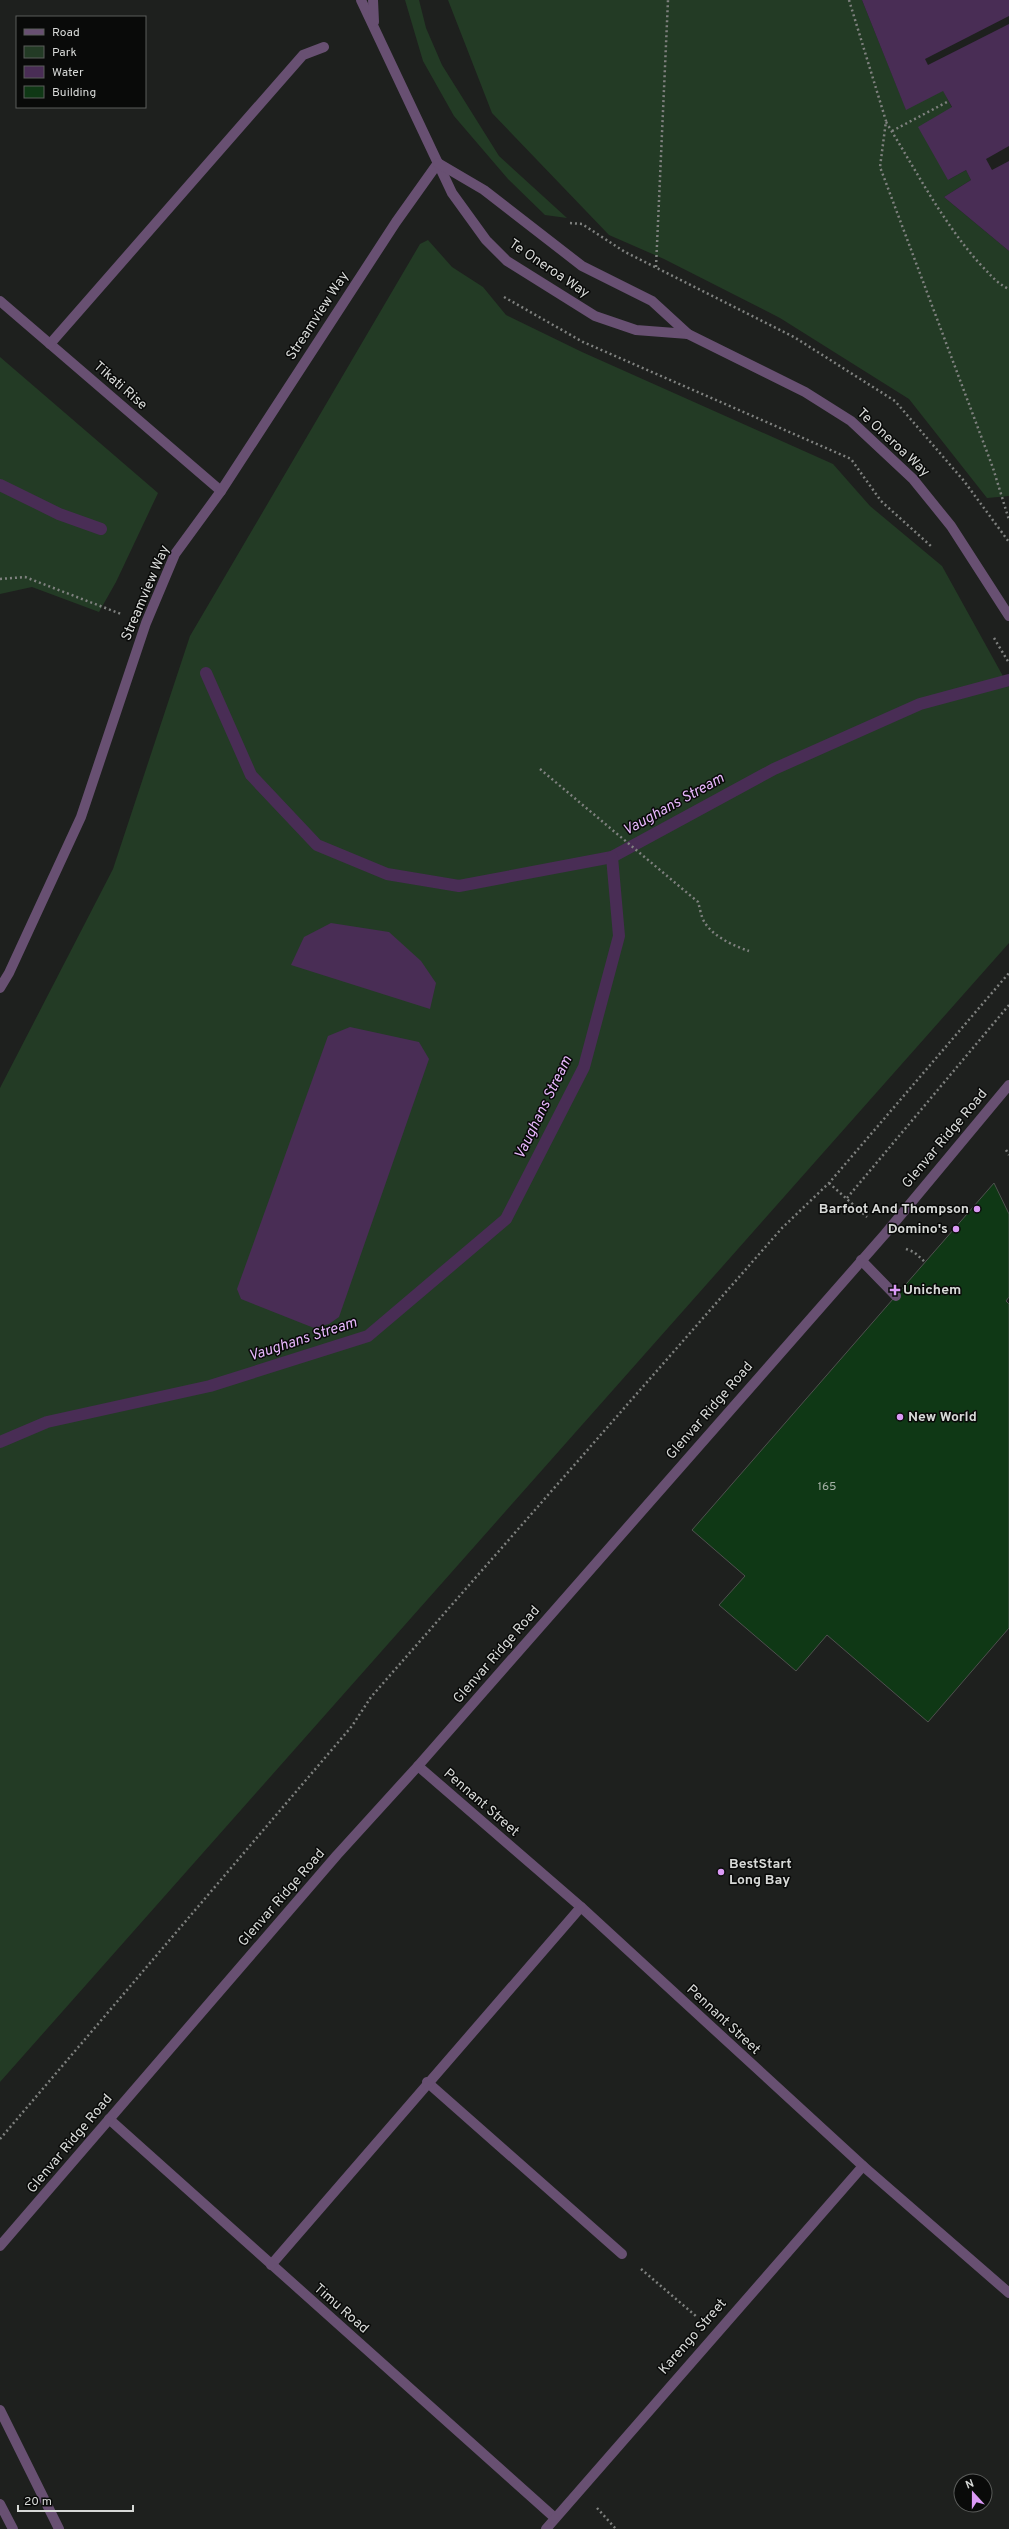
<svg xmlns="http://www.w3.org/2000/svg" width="1009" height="2529" font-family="Overpass,sans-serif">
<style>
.green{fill:#233b25}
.water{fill:#492d55}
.pier{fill:#1e201e}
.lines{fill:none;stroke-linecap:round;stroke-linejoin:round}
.stream{stroke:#492d55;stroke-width:12}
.building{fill:#0f3815;stroke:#4f514f}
.path{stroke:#7f817f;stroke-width:2.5;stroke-dasharray:2 3;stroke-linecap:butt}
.service{stroke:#685072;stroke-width:10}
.minor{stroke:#685072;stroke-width:10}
.tertiary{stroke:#685072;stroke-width:10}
.poi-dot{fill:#db9af6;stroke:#090a09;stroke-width:1.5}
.labels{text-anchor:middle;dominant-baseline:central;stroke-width:3;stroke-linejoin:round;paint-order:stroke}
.number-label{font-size:12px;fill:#a5b1a6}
.street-label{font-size:14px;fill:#d7d9d7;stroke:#090a09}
.poi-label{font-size:14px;font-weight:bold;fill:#d7d9d7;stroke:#090a09;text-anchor:start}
.water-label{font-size:15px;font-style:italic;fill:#e5b6fa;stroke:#090a09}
</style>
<rect width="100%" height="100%" fill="#1e201e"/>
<g class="green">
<polygon points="405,0 419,0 426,28 442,65 499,156 567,218 545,215 508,179 454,116 423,61"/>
<polygon points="448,0 862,0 906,109 943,90 952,108 948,180 966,170 971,180 944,197 1009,251 1009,496 987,498 909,399 780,318 664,259 609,235 492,113"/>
<polygon points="428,240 452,267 483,287 506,315 582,352 833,464 870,506 942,566 1009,687 1009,943 0,2082 0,1088 113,869 190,636 420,244"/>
<polygon points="0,357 158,493 116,582 99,612 32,587 0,594"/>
</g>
<g class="water">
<polygon points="862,0 1009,0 1009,251 944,197 971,180 966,170 948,180 918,127 952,107 943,91 906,110"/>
<polygon points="331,923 389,932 421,961 436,983 430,1009 291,965 304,937"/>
<polygon points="350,1027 419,1042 429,1059 339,1317 329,1324 314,1328 241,1299 237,1289 328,1036"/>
</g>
<g class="pier">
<polygon points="1009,16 1009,24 928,65 925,59"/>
<polygon points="1009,146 1009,161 992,170 986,159"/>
</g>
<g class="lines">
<g class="stream">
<polyline points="0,485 59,514 101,529"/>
<polyline points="206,673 251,775 317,845 387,874 459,886 612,857 774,769 920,704 1009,680"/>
<polyline points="0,1442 47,1422 210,1386 368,1336 506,1219 584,1067 619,936 612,857"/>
</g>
</g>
<polygon class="building" points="994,1183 1009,1214 1009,1297 1006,1301 1009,1304 1009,1628 928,1722 827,1635 796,1671 719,1605 745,1576 692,1530"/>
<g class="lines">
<g class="path">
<polyline points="849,0 886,121 880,167 993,468 1009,520"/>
<path d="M886,122c30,48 55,98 93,141 10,10 17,20 30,26"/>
<polyline points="892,131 947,102"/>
<polyline points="570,223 582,224 625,252 794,337 895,401 964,481 1009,542"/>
<polyline points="656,267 668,0"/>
<polyline points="504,297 583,342 851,459 881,501 932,547"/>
<polyline points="0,579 25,577 121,614"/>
<polyline points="994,638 1009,663"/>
<path d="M540,769l158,133c2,6 3,15 7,21 9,14 29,23 44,28"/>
<polyline points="1006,1150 1009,1155"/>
<polyline points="829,1183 867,1217"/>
<polyline points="847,1198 1009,1005"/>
<polyline points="906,1249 914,1252 925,1262"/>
<polyline points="0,2139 352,1726 371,1697 782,1228 829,1183 1009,973"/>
<polyline points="641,2269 697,2317"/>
<polyline points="597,2508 616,2529"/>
</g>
<polyline class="service" points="861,1260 896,1296"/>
<g class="minor">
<polyline points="0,301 221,491"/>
<polyline points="50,344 303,55 324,47"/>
<polyline points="0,988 9,973 81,817 146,623 175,554 221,491 396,222 438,163"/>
<polyline points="418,1766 581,1907 863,2166 1009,2293"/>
<polyline points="427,2082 622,2254"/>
<polyline points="109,2119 555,2518"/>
<polyline points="271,2265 581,1907"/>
<polyline points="546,2529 863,2166"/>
</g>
<g class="tertiary">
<polyline points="361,0 452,193 486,240 507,261 595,316 636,330 688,334"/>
<polyline points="373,0 374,22"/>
<polyline points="438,163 484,190 582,266 652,301 688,334 805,392 851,421 913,479 951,526 1009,616"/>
<polyline points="0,2246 337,1855 418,1766 885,1234 1009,1085"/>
<polyline points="0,2410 59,2529"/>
<polyline points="0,2504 13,2529"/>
</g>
</g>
<g class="poi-dot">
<circle cx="977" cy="1209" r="4"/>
<circle cx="956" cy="1229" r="4"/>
<path d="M893 1284h4v4h4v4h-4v4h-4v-4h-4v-4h4z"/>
<circle cx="900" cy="1417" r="4"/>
<circle cx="721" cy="1872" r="4"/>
</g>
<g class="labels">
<g class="number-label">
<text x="827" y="1487">165</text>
</g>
<g class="street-label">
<text transform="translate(549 269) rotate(34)">Te Oneroa Way</text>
<text transform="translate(318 316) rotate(-57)">Streamview Way</text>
<text transform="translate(120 386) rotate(41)">Tīkati Rise</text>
<text transform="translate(893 443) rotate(43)">Te Oneroa Way</text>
<text transform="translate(146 593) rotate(-67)">Streamview Way</text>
<text transform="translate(945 1139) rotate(-50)">Glenvar Ridge Road</text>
<text transform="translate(710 1411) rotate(-49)">Glenvar Ridge Road</text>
<text transform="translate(497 1655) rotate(-49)">Glenvar Ridge Road</text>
<text transform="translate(481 1803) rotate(41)">Pennant Street</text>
<text transform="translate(282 1898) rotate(-49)">Glenvar Ridge Road</text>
<text transform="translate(723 2020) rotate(43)">Pennant Street</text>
<text transform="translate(70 2144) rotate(-50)">Glenvar Ridge Road</text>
<text transform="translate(341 2309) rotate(41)">Timu Road</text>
<text transform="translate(693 2337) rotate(-49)">Karengo Street</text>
</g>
<g class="poi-label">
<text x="969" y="1209" text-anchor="end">Barfoot And Thompson</text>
<text x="948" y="1229" text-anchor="end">Domino's</text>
<text x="903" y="1290">Unichem</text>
<text x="908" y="1417">New World</text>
<text x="729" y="1864">BestStart<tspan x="729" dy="16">Long Bay</tspan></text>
</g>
<g class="water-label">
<text transform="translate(674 805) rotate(-29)">Vaughans Stream</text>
<text transform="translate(544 1108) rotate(-64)">Vaughans Stream</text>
<text transform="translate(303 1340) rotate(-18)">Vaughans Stream</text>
</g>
</g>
<rect x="16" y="16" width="130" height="92" fill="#090a09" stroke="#5b5d5b"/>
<rect x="24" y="29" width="20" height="6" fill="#685072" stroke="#5b5d5b"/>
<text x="52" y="36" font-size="12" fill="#d7d9d7">Road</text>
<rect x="24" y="46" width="20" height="12" fill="#233b25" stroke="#5b5d5b"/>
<text x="52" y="56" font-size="12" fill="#d7d9d7">Park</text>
<rect x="24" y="66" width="20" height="12" fill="#492d55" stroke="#5b5d5b"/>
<text x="52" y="76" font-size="12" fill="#d7d9d7">Water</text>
<rect x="24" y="86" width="20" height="12" fill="#0f3815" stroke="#5b5d5b"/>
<text x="52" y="96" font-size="12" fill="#d7d9d7">Building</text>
<g transform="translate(973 2493) rotate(339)"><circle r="19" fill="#090a09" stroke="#5b5d5b"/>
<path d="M0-3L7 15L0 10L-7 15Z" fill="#db9af6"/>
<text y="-6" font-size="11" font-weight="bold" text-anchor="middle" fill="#d7d9d7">N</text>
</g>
<path d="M18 2505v6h115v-6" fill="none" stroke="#d7d9d7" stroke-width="2"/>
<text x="24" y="2505" font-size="12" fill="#d7d9d7" stroke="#090a09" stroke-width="3" paint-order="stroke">20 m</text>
</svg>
